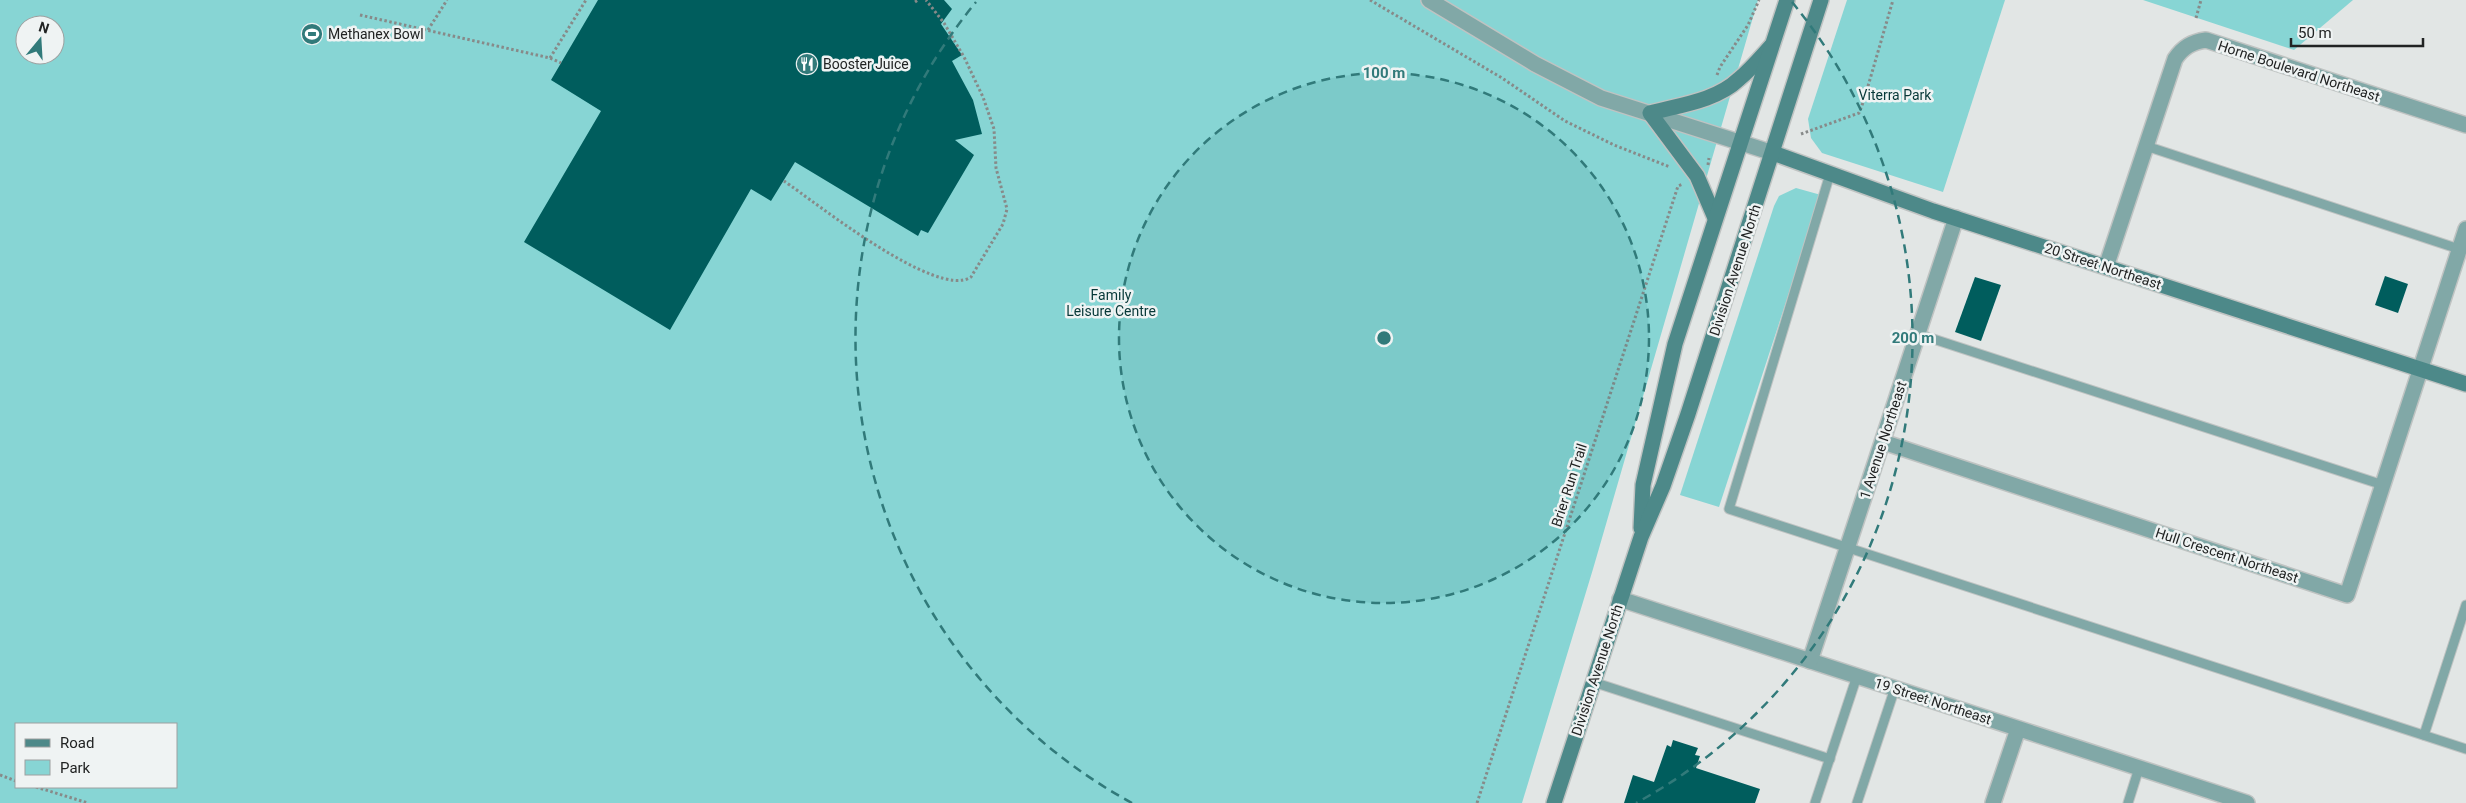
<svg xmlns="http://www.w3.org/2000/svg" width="2466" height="803" font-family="Roboto,sans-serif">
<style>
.green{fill:#87d5d4;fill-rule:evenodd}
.building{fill:#005d5d}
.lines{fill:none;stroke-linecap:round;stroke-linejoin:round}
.lane-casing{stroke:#bfc3c2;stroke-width:11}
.street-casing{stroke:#bfc3c2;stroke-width:18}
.secondary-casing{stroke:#bfc3c2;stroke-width:18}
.path{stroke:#878a89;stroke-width:3;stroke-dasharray:2.5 2.5;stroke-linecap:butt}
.lane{stroke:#81a8a7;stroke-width:9}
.street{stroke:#81a8a7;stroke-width:15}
.secondary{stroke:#4d8989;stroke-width:15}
.ring{fill:none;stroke:#317a7a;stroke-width:2.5;stroke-dasharray:9 6}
.labels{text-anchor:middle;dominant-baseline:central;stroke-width:5;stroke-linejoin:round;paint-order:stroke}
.poi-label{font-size:14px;fill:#212323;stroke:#eff3f3;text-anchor:start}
.street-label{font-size:14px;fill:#212323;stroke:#eff3f3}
.park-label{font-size:14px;fill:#073838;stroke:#eff3f3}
.centre{fill:#317a7a;stroke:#eff3f3;stroke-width:2.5}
.ring-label{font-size:15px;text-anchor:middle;font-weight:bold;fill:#317a7a;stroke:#eff3f3;stroke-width:5;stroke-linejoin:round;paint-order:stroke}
</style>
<rect width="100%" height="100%" fill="#e2e6e5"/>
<g class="green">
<path d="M0,0h1758l-165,569 -71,234h-1522zM25,25h30v30h-30zM16,724h160v63h-160z"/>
<polygon points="1847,0 2005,0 1943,192 1822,153 1811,138 1808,119"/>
<polygon points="2143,0 2353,0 2294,50"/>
<polygon points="1796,188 1821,195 1719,507 1680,495 1774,206 1779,196"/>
</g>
<g class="building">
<polygon points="598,0 944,0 952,9 941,24 962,55 952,61 973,100 982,134 955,140 974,155 928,233 921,230 918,236 795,162 771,201 751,189 670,330 524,242 601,111 551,80"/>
<polygon points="2385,276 2408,284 2398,313 2375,305"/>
<polygon points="1975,277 2001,285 1981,341 1955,332"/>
<polygon points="1673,740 1698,748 1695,755 1700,756 1696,768 1760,789 1755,803 1624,803 1633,775 1654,782 1667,745 1671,747"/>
</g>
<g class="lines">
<g class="lane-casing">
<g id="lane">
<polyline points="2146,146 2459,249"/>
<polyline points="1830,174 1729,509 2466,749"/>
<polyline points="1918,334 2383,485"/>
<polyline points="1593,682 1830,759"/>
<polyline points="2424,735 2466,605"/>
<polyline points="1815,803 1857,676"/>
<polyline points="1857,803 1895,688"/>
<polyline points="2128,803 2139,768"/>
</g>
</g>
<g class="street-casing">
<g id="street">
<polyline points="1429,0 1535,64 1601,98 1773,153"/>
<path d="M2106,267l69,-208c8,-12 17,-17 31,-19l260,85"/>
<polyline points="1883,442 2347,595 2466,229"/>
<polyline points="1620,599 2247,803"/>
<polyline points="1810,661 1956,218"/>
<polyline points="1993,803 2018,729"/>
</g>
</g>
<g class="secondary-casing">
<g id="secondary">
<polyline points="1773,153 1933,211 2466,384"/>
<path d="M1715,218l-18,-42 -47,-63c30,-8 66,-12 89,-34 12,-10 22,-22 32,-33"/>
<polyline points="1641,528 1643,485 1675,344 1787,0"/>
<polyline points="1554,803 1641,537 1663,486 1688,414 1821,0"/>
</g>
</g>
<g class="path">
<polyline points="1370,0 1502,78 1565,121 1614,145 1670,167"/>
<polyline points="915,2 918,0"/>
<polyline points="360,15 550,58 561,63"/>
<polyline points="2196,18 2201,0"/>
<polyline points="428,30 447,0"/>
<polyline points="550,58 586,0"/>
<polyline points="1717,75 1720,67 1748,25 1759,0"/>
<polyline points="1801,134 1859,113 1864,100 1893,0"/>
<polyline points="1708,165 1709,158"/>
<path d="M784,181c31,21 153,119 187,96l32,-53 4,-15 -11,-41 -2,-39 -11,-32 -19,-40 -20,-34 -18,-23"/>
<polyline points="0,775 16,781"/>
<polyline points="36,787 88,803"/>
<polyline points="1477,803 1678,186 1683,184"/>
</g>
<use href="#lane" class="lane"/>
<use href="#street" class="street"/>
<use href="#secondary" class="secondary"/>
</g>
<circle cx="1384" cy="338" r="265" fill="#317a7a" fill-opacity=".12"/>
<g class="ring">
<circle cx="1384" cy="338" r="265"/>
<path d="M1132 803A529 529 0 0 1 976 2M1792 2A529 529 0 0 1 1636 803"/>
</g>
<defs>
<g id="stadium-disc" transform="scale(1.125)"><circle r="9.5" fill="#317a7a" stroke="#eff3f3"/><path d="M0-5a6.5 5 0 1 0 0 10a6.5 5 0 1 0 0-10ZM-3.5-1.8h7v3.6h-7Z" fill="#fff"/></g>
<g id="restaurant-disc" transform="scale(1.125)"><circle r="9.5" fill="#317a7a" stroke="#eff3f3"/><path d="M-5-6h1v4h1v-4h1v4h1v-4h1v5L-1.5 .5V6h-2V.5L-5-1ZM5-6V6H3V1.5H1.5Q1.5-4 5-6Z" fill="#fff"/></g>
</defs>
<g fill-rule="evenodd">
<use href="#stadium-disc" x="312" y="34"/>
<use href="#restaurant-disc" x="807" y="64"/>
</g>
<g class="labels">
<g class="poi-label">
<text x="328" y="34">Methanex Bowl</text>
<text x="823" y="64">Booster Juice</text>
</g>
<g class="street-label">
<text transform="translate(2299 71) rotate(18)">Horne Boulevard Northeast</text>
<text transform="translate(2103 266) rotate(18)">20 Street Northeast</text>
<text transform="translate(1735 270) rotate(-72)">Division Avenue North</text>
<text transform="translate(1883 440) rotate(-72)">1 Avenue Northeast</text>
<text transform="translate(1569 485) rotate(-72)">Brier Run Trail</text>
<text transform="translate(2227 555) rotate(18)">Hull Crescent Northeast</text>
<text transform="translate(1597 670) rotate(-72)">Division Avenue North</text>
<text transform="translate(1933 701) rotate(18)">19 Street Northeast</text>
</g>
<g class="park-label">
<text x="1895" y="95">Viterra Park</text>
<text x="1111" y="295">Family<tspan x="1111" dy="16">Leisure Centre</tspan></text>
</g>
</g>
<circle cx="1384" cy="338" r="8" class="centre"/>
<g class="ring-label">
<text x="1384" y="78">100 m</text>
<text x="1913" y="343">200 m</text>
</g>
<rect x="15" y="723" width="162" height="65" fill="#eff3f3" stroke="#9da0a0"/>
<rect x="25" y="739" width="25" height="8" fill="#4d8989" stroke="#9da0a0"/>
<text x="60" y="748" font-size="15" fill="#212323">Road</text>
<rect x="25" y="760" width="25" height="15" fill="#87d5d4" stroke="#9da0a0"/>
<text x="60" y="773" font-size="15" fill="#212323">Park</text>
<g transform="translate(40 40) rotate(18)"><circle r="24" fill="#eff3f3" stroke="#9da0a0"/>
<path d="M0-4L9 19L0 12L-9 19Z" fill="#317a7a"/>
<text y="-8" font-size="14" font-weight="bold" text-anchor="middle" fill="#212323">N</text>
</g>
<path d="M2291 38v8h132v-8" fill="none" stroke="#212323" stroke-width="2.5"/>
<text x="2298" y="38" font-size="15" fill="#212323" stroke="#eff3f3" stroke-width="4" paint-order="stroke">50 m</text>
</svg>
